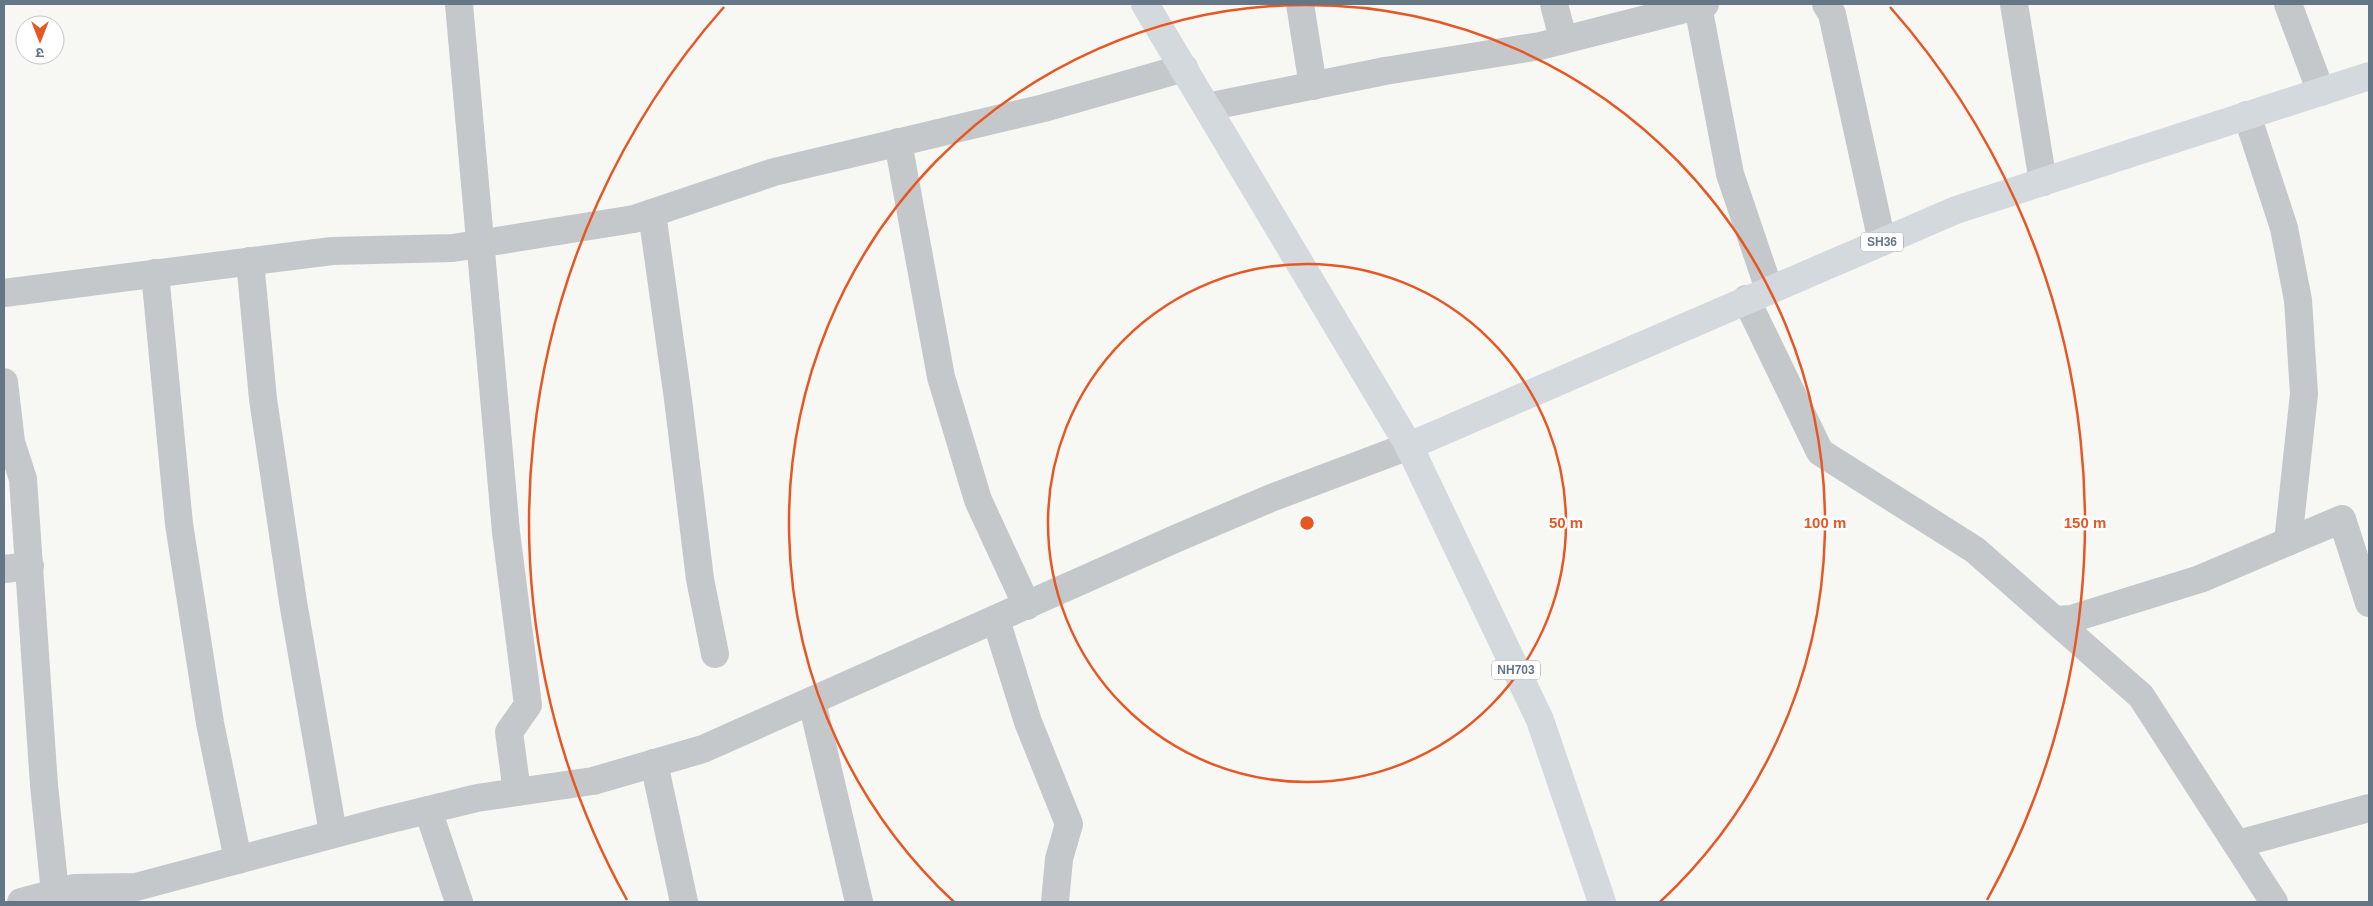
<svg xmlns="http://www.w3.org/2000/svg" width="2373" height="906" font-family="Helvetica,'Noto Sans Devanagari',sans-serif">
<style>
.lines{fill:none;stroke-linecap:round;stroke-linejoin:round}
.street{stroke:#c4c8cb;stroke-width:28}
.secondary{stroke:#d4d9dd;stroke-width:28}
.highway{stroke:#d4d9dd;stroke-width:28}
.ring{fill:none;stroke:#e75724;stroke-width:2.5}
.labels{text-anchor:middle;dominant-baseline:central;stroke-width:5;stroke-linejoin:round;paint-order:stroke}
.shield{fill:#fff;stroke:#939faa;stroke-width:1}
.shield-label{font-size:12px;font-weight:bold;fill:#657686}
.centre{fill:#e75724;stroke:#fff;stroke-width:2.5}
.ring-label{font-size:15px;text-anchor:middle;font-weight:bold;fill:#e75724;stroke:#fff;stroke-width:5;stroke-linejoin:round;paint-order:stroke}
</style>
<rect width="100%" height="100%" fill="#f7f7f4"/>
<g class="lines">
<g class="street">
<polyline points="459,4 506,532 528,705 509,732 517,792"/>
<polyline points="1300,4 1313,86"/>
<polyline points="1554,4 1563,39"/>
<polyline points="1826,4 1832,14 1882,242"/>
<polyline points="2014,4 2043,182"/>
<polyline points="2288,4 2321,92"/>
<polyline points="1698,6 1730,174 1769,289"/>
<polyline points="1207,107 1385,71 1540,46 1705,4"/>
<polyline points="2247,115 2284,228 2298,300 2304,394 2288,542"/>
<polyline points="898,142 941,377 978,500 1027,606"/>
<polyline points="652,213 678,399 700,579 715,654"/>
<polyline points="250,261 263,399 293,602 333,833"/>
<polyline points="155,273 179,524 210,723 238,860"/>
<polyline points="4,293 332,251 453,248 634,219 774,172 1044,108 1184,68"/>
<polyline points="1746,299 1820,452 1975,550 2141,696 2274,902"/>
<polyline points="4,382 11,442 23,479 44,785 55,893"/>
<polyline points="4,569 30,566"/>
<polyline points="996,620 1028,722 1069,824 1059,859 1055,902"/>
<polyline points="2055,620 2071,619 2200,579 2342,519 2369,603"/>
<polyline points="812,702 859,902"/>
<polyline points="654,763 684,902"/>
<polyline points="428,810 459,902"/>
<polyline points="2238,844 2369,808"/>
<polyline points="21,902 74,888 136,887 383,821 477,798 593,781 703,749 1175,539 1271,498 1409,446"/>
</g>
<polyline class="secondary" points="1145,4 1409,446"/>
<polyline class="highway" points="1602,902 1540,720 1409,446 1956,210 2369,76"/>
</g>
<g class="ring">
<circle cx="1307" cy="523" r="259"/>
<path d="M954 902A518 518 0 1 1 1660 902"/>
<path d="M627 900A778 778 0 0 1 724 7M1890 7A778 778 0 0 1 1987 900"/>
</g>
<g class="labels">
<g class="shield">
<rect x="1861" y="232.5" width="42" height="19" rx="4"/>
<rect x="1492" y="660.5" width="48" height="19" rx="4"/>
</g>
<g class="shield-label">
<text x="1882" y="242">SH36</text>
<text x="1516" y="670">NH703</text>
</g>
</g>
<circle cx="1307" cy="523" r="8" class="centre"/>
<g class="ring-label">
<text x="1566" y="528">50 m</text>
<text x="1825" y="528">100 m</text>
<text x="2085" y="528">150 m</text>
</g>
<rect width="2373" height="906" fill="none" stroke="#657686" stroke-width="10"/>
<g transform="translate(40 40) rotate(180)"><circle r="24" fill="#ffffff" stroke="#c1c8cf"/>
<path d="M0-4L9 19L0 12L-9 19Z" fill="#e75724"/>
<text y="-8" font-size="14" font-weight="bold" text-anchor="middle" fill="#657686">उ</text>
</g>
</svg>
